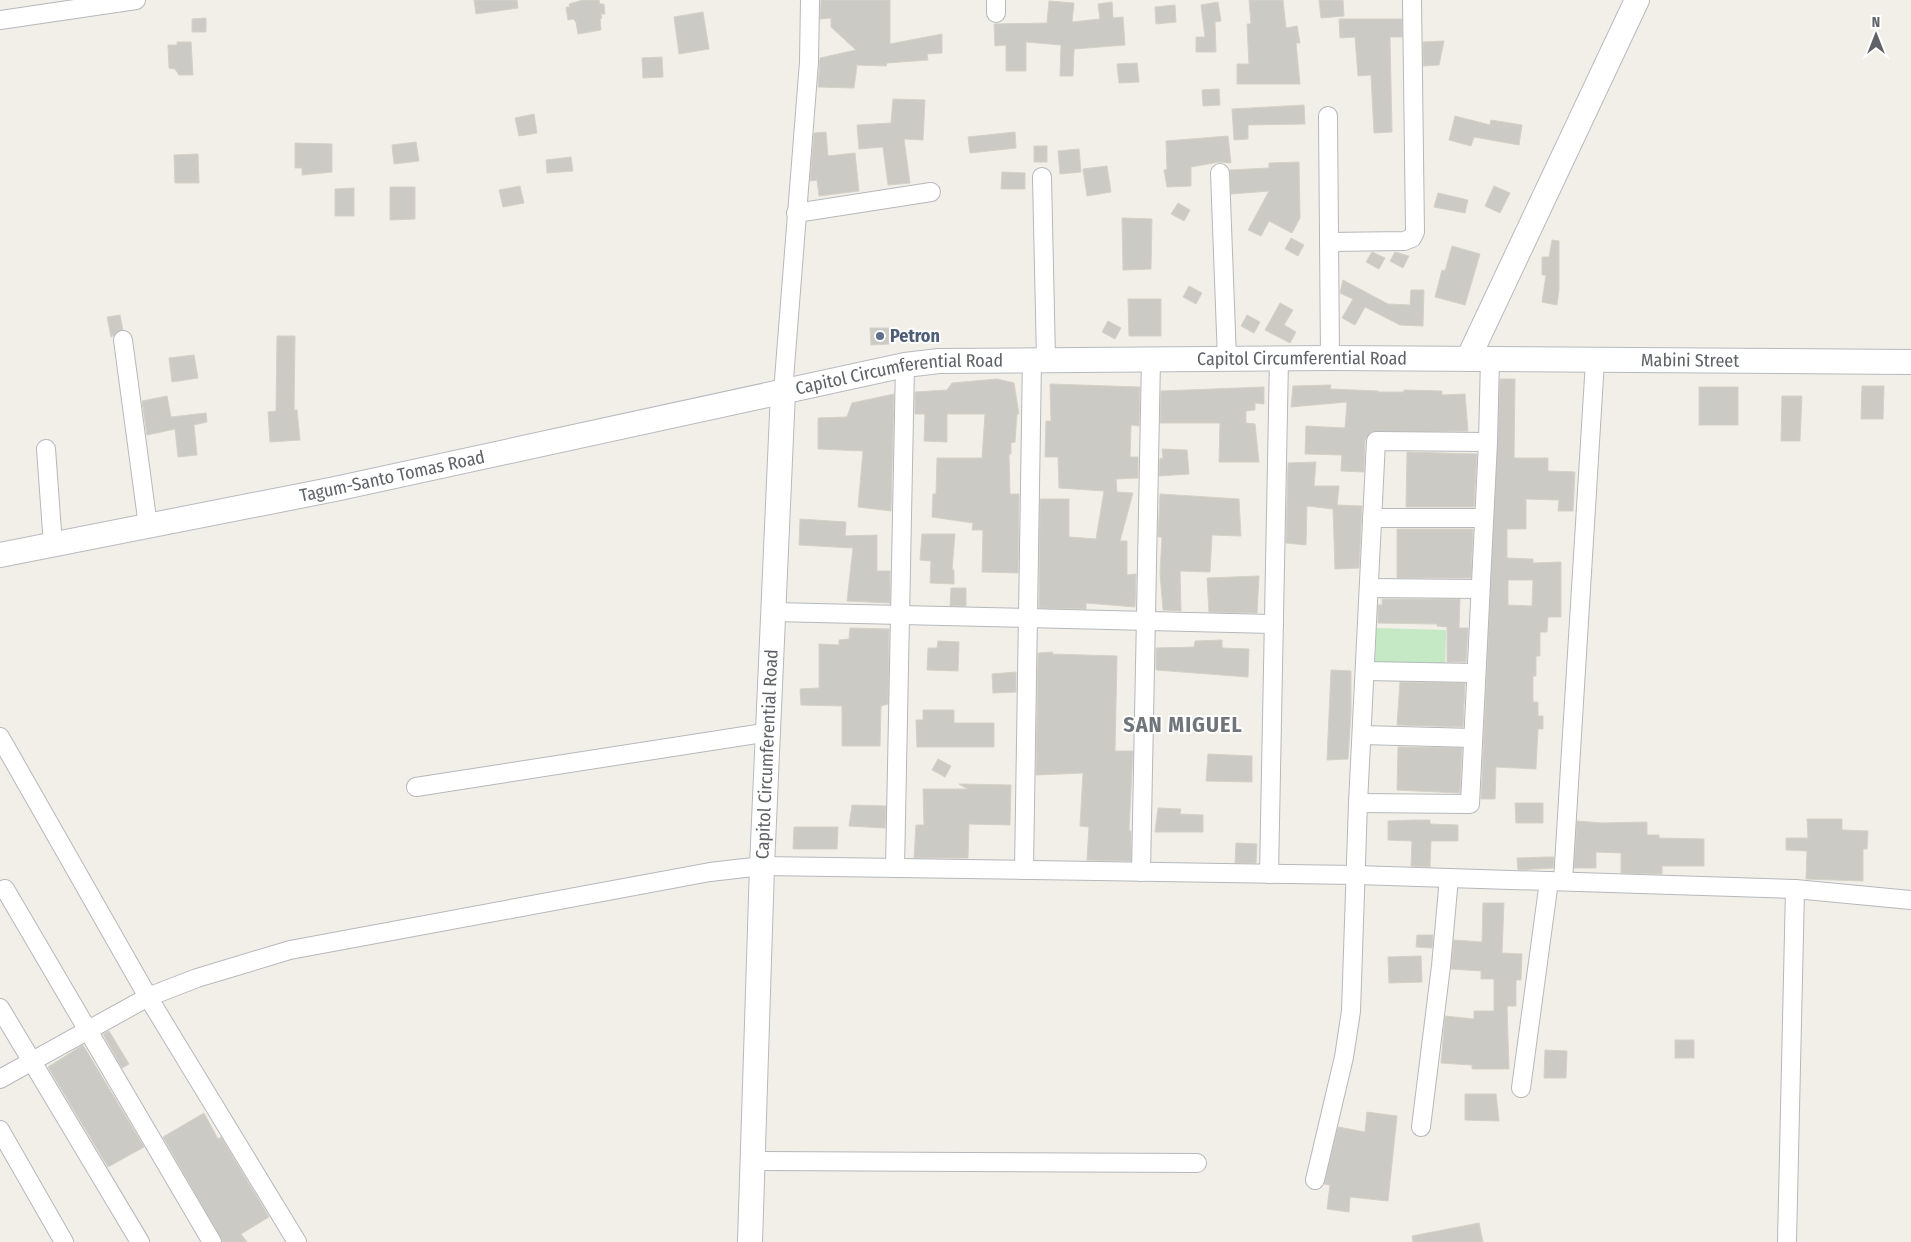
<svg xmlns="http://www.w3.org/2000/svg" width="1911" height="1242" font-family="'Fira Sans Condensed',sans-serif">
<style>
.green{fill:#c5e8c5}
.building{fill:#cccac5;stroke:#d6d1c6;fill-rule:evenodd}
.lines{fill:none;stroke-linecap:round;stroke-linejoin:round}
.minor-casing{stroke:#b5b8bc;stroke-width:20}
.secondary-casing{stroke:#b6babf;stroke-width:26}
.minor{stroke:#fff;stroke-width:18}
.secondary{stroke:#fff;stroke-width:24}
.service-dot{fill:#5c6f8a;stroke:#fff;stroke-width:2}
.labels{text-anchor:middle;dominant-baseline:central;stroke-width:4;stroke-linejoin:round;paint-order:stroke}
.service-label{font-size:18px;font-weight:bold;fill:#4e5e75;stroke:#fff;text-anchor:start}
.street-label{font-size:18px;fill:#5f6368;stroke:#fff}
.district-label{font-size:22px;font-weight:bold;letter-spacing:1px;fill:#70757a;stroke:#fff}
</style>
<rect width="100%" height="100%" fill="#f1efe8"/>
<polygon class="green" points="1376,628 1446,630 1445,667 1375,665"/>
<g class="building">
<polygon points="474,0 517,0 518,8 476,14"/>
<polygon points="583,0 599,0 600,4 604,4 605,14 601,14 602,18 600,19 601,30 578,34 576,22 573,19 568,20 566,7 570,7 569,4"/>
<polygon points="821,0 890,0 890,44 942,34 942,53 927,54 928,60 887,63 886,66 857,65 854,88 818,87 820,58 856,50 831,27 831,18 820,19"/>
<polygon points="1249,0 1283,0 1286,28 1297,26 1300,43 1296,43 1300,84 1237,84 1237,64 1249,64 1247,24 1251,24"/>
<polygon points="1319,0 1343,0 1344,16 1321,18"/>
<polygon points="1049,1 1074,3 1072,22 1100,19 1098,4 1112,2 1113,18 1123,17 1125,45 1074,49 1073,76 1060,76 1061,45 1026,42 1026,71 1006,71 1006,45 995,46 994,24 1047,23"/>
<polygon points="1218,2 1221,21 1215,22 1216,52 1196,52 1196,37 1205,37 1201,5"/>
<polygon points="1175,5 1176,22 1156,24 1155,7"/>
<polygon points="703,12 709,49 679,54 674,17"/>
<polygon points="206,18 206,32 192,32 192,19"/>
<polygon points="1339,19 1402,19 1402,37 1390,37 1392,132 1374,133 1371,75 1358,76 1355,37 1340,38"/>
<polygon points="1444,41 1439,65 1423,66 1423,42"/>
<polygon points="177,42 191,42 193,75 179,75 175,69 169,68 168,45 177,45"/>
<polygon points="662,57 663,77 643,78 642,58"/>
<polygon points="1137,63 1139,82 1119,83 1117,64"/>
<polygon points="1219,89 1220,105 1203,106 1202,90"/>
<polygon points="893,99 925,100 923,140 904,139 910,183 888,185 883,147 859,149 857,125 891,123"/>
<polygon points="1304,105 1305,124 1248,125 1248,139 1234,140 1232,109"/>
<polygon points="534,114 537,133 519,136 515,118"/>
<polygon points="1455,116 1490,125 1491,120 1522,125 1519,145 1474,137 1471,146 1449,140"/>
<polygon points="826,132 828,156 855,153 859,191 819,196 817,180 810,181 814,133"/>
<polygon points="1015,132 1016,148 970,153 968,137"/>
<polygon points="1228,136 1231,163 1219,162 1191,167 1191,186 1167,187 1164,170 1167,169 1166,141"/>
<polygon points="416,142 419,161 394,164 392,145"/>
<polygon points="295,143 332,144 332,172 302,175 302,168 295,168"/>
<rect x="1034" y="146" width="13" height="16"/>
<polygon points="1079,149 1081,172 1060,174 1058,151"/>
<polygon points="198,154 199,183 175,183 174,155"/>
<polygon points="571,157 573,171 547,173 546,160"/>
<polygon points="1299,162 1300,218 1292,233 1269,221 1261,236 1248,230 1269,191 1231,194 1230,170 1269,168 1269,163"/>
<polygon points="1107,166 1111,192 1087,196 1083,169"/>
<polygon points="1002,172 1025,173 1025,189 1001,189"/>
<polygon points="520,186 524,203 503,207 499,190"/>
<polygon points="1494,186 1510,193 1500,213 1485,206"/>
<polygon points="390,187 415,187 415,219 390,220"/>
<polygon points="354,188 354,216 335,216 335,189"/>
<polygon points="1438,193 1468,200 1465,213 1434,207"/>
<polygon points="1178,203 1190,210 1184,221 1171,214"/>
<polygon points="1122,218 1152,219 1151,269 1123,270"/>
<polygon points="1291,238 1304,245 1298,256 1285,249"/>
<polygon points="1552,240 1559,241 1559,290 1557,305 1542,302 1546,275 1542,275 1542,257 1549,257"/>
<polygon points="1452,246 1480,254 1465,305 1435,297 1442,270 1445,271"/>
<polygon points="1372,252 1385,258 1379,269 1366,262"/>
<polygon points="1395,252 1409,256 1403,268 1390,261"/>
<polygon points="1343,280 1388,304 1410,305 1411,290 1424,290 1423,326 1400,325 1365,307 1355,325 1342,318 1353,299 1340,293"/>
<polygon points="1189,286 1202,293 1196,304 1183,297"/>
<polygon points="1128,299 1161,299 1161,336 1129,336"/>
<polygon points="1280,303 1293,310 1284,325 1296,332 1290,343 1265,330"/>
<polygon points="120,315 123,330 111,337 107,317"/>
<polygon points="1247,315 1260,322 1254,333 1241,326"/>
<polygon points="1108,321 1121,328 1115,339 1102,332"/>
<polygon points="870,328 889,328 889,344 871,345"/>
<polygon points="277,336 295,336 294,410 297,410 300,440 270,442 268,412 276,411"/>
<polygon points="194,355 198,378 172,382 169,358"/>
<polygon points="997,379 1014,383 1019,414 1017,414 1015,442 1011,443 1011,454 1009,454 1010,494 1019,494 1018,573 982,572 983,530 972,530 973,523 932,517 933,494 936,494 937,458 982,458 985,414 947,414 947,442 924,441 925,414 915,414 915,392 947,390 952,383"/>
<path d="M1500,379h15l-1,79h34v13l27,1 -2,39h-15l1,-11 -33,-1v30h-19v29l26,1v4l28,-1v55h-13l-1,15h-7v24h-4v20h-3v26h5v14h5v13h-5l-2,40 -40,-2 -1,32h-14zM1508,580h25l-1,26 -24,-1z"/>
<polygon points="1050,384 1140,387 1139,426 1131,425 1130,457 1138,457 1138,478 1116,479 1117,492 1133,493 1120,541 1127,541 1127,575 1136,574 1135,607 1086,603 1086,609 1039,608 1040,499 1069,499 1069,537 1096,539 1104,491 1059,488 1058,457 1045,457 1046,421 1051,421"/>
<polygon points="1331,385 1330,389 1378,391 1378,392 1404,392 1404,390 1442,391 1442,395 1465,394 1468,431 1371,432 1365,440 1364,472 1341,471 1342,455 1305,454 1306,426 1345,428 1347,402 1291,407 1293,386"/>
<polygon points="1862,386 1884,386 1883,419 1861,419"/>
<polygon points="1264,387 1264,404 1255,403 1255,410 1246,411 1246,423 1255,424 1259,462 1219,462 1220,423 1160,423 1161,391"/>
<rect x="1699" y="387" width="39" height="38"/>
<polygon points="894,394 891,511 858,507 863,451 818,449 818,418 847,417 852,403"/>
<polygon points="167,396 171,417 206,413 207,422 194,425 197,455 178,457 175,429 147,435 142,401"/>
<polygon points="1782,396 1802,396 1800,441 1781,441"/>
<polygon points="1162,449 1187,450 1189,474 1159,476 1160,458 1163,459"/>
<polygon points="1407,452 1477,454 1474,507 1406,507"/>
<polygon points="1316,462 1314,486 1339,486 1337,505 1362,506 1359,568 1335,569 1333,509 1307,506 1306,545 1286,543 1288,463"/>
<polygon points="1160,494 1239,499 1241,536 1212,535 1210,572 1180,571 1181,611 1163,610 1160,573 1162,537 1158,537"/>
<polygon points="800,519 846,522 845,536 877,535 877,571 890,571 890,603 847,601 853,548 799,545"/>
<polygon points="1397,529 1473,529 1471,578 1397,578"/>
<polygon points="922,534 955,534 952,570 954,570 954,584 930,583 931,561 920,560"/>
<polygon points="1259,576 1257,613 1209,612 1207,578"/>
<polygon points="951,588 966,588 966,606 950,606"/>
<polygon points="1382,599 1460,599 1459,628 1468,628 1466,662 1447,662 1447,627 1437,626 1437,624 1378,623 1378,605 1382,605"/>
<polygon points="850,628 889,629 888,704 881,706 880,746 842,746 842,706 801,705 800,689 819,688 819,644 839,645 839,640 849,639"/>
<polygon points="1222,640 1222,648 1249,649 1248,677 1156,670 1156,648 1194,647 1195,641"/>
<polygon points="938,641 959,642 958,671 927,670 928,648 937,648"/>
<polygon points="1053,652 1052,654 1117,656 1115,751 1133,751 1129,831 1131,831 1131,861 1087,860 1089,827 1080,826 1083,773 1036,775 1038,653"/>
<polygon points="1331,670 1351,671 1351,712 1348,759 1327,760"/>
<polygon points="1016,672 1016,692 993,693 992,674"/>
<polygon points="1400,682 1465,683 1463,727 1397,725"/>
<polygon points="923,710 954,710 954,723 994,723 994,747 917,747 916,720 923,720"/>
<polygon points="1398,747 1462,748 1460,793 1397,790"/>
<polygon points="1208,754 1252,756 1252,782 1206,781"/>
<polygon points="938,759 951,766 945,777 932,770"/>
<polygon points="959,784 1011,785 1010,825 969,824 968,858 914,858 916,825 924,825 923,789 968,789"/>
<polygon points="1515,803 1543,803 1543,823 1516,823"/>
<polygon points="852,805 886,806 885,828 849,826"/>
<polygon points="1158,808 1181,809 1180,814 1203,815 1203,832 1155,832"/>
<polygon points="1807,819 1842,819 1842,830 1868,831 1867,849 1863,849 1863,881 1806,879 1807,851 1786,850 1786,838 1808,838"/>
<polygon points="1414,820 1430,820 1430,824 1458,825 1458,841 1431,841 1430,867 1411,866 1412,841 1388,840 1388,821"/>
<polygon points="1577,821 1602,823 1647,822 1647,835 1659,835 1659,838 1704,839 1704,866 1662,866 1662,874 1621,873 1621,853 1596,852 1596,868 1574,868"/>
<polygon points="794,827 838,827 837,849 793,849"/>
<polygon points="1236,843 1257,844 1256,863 1235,863"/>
<polygon points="1546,857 1554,857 1553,868 1518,870 1517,858"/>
<polygon points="1483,903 1504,903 1502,953 1522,954 1521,980 1516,980 1516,1006 1507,1006 1509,1069 1472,1069 1472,1065 1441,1063 1445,1016 1474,1019 1474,1011 1494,1011 1494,979 1481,979 1481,971 1451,969 1454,940 1482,942"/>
<polygon points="1417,935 1433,935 1432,948 1416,947"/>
<polygon points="1421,956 1422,982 1389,983 1388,957"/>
<polygon points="109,1031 129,1064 122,1068 103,1034"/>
<rect x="1675" y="1040" width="19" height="18"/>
<polygon points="83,1045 144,1147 108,1167 48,1067"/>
<polygon points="1545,1050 1567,1051 1566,1078 1544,1078"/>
<polygon points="1465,1094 1496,1094 1499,1121 1465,1120"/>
<polygon points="1367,1112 1397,1116 1388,1201 1350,1197 1349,1212 1327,1209 1330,1185 1324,1184 1338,1127 1365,1132"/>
<polygon points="204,1113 218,1139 221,1137 269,1217 241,1234 247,1242 223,1242 163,1137"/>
<polygon points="1479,1223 1483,1242 1413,1242 1412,1236"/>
</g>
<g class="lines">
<g class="minor-casing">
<g id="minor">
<polyline points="996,0 996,13"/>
<polyline points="0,20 136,0"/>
<polyline points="1328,116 1330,358"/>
<polyline points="1220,173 1227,359"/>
<polyline points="1042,177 1046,359"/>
<polyline points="796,213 931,192"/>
<polyline points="1329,242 1404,241 1412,238 1415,232 1412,0"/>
<polyline points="123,340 148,526"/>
<polyline points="783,392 809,62 810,0"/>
<polyline points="46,449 53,545"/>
<polyline points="1372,518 1484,518"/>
<polyline points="1369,588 1480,589"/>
<polyline points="774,612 1274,624"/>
<polyline points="1365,671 1475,673"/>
<polyline points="1362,735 1473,738"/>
<polyline points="0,737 148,997 297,1242"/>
<polyline points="416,787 769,732"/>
<polyline points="1358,803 1470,804 1488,442 1490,359"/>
<polyline points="895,868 905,365"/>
<polyline points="1024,870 1032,359"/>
<polyline points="1141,872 1151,359"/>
<polyline points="1269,874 1279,359"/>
<polyline points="1563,881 1595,361"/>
<polyline points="5,889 212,1242"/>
<polyline points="0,1008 140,1242"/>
<polyline points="0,1079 148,997 197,978 290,950 710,872 762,866 1357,875 1795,889 1911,900"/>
<polyline points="1521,1088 1549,881"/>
<polyline points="1421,1127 1441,966 1449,878"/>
<polyline points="0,1130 64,1242"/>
<polyline points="753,1161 1197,1163"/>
<polyline points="1315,1180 1344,1057 1351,1011 1358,803 1376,441 1488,442"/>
<polyline points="1787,1242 1795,889"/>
</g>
</g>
<g class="secondary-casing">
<g id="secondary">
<polyline points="1468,359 1637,0"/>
<path id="s1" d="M0,555l335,-66 570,-124 34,-4 391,-3 581,4"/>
<path id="s2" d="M750,1242l12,-376 21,-474"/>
</g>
</g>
<use href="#minor" class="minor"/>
<use href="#secondary" class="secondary"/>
</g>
<circle class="service-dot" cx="880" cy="336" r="5"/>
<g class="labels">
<g class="service-label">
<text x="890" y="336">Petron</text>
</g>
<g class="street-label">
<text stroke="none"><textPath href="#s1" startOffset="1322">Capitol Circumferential Road</textPath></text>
<text stroke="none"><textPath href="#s1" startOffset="1710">Mabini Street</textPath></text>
<text stroke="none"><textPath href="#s1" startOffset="918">Capitol Circumferential Road</textPath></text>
<text stroke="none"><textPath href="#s1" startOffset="400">Tagum-Santo Tomas Road</textPath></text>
<text stroke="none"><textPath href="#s2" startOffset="488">Capitol Circumferential Road</textPath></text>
</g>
<g class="district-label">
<text x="1183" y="724">SAN MIGUEL</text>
</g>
</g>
<g transform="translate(1876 35)" stroke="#ffffff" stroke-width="4" paint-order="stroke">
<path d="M0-4L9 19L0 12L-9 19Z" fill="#5f6368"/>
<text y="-8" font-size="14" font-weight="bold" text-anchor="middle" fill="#5f6368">N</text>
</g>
</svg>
